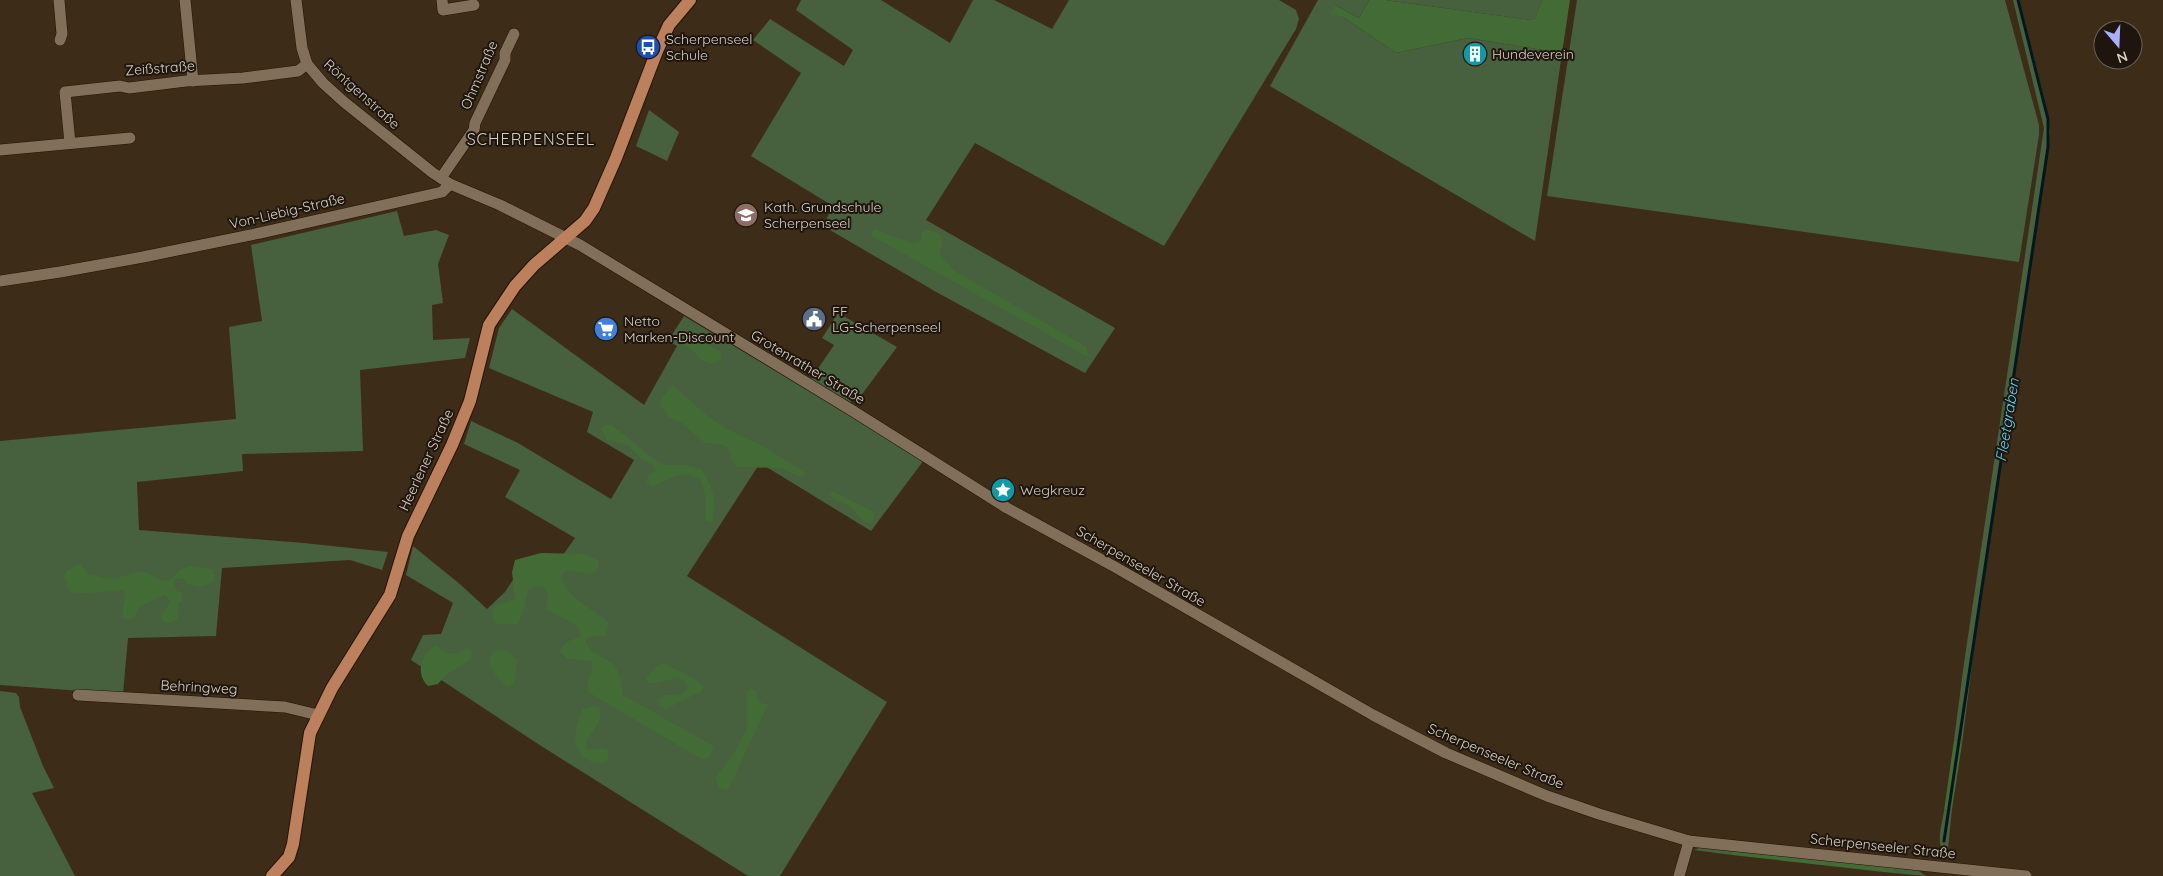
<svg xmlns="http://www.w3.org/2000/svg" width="2163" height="876" font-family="Quicksand,sans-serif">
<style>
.green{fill:#47603e}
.forest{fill:#436b35}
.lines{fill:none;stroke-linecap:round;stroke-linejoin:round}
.stream{stroke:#001920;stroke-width:3}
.minor-casing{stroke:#241402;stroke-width:12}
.major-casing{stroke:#241402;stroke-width:14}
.minor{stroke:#826f59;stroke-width:11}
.major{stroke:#bd805d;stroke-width:12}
.labels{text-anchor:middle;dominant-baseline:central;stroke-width:4;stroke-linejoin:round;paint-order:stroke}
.poi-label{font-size:14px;fill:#dacfc3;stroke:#1e160e;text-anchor:start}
.street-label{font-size:14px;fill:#dacfc3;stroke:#1e160e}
.water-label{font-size:15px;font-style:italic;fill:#55d7fb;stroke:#1e160e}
.quarter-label{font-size:16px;letter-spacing:1px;fill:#dacfc3;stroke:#1e160e}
</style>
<rect width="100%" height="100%" fill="#3d2c18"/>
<g class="green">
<polygon points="801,0 881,0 950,43 973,0 994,0 1052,29 1069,0 1279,0 1296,10 1299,19 1296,29 1164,246 975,143 926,220 1115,328 1085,373 938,293 823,226 833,206 751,156 801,73 753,40 770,19 844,66 853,50 796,10"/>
<polygon points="1318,0 1369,0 1359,18 1335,5 1343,17 1396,53 1468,38 1562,53 1535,241 1270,86"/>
<polygon points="1385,0 1542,0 1535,20 1531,20"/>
<polygon points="1577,0 2005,0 2039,125 2039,135 2019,262 1547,196"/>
<polygon points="2013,0 2019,0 2045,101 2050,132 1984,570 1962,744 1959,741 1954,740 1964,663 2044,128"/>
<polygon points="649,110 679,132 667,161 636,146"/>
<polygon points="397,211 404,236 436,230 449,235 438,264 443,303 432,305 433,340 470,338 465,358 360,370 363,451 242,454 243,471 137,482 139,530 304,543 388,552 382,570 350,560 222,568 216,636 128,638 123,694 0,685 0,441 236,419 229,327 262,321 251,245"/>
<polygon points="512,309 644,405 677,346 668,341 684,316 924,460 871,531 760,463 687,576 887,702 780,876 748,876 538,744 411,660 423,635 441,634 453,603 406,575 413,546 461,585 487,609 505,592 524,563 548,576 575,538 505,497 520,470 464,444 471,421 518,443 611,499 634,460 587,432 593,412 489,368 499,328"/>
<polygon points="838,313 897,347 860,397 850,402 811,379 834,345 822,338"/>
<polygon points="0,691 16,693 19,697 20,707 43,766 54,788 32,793 75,876 0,876"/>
<path d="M1952,809l-5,50c-12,-15 -6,-30 -3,-48z"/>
<polygon points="1702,847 1729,851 1732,855 1694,850"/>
<polygon points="1897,867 1916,869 1926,876 1893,873"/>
</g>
<g class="forest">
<polygon points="1369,0 1385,0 1531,20 1535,19 1542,0 1570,0 1562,53 1468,38 1396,53 1343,17 1330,15 1335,5 1359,18"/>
<polygon points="874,229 912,243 921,241 922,232 928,229 940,234 943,243 939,254 955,271 1087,347 1088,357 870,235"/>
<polygon points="682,329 721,352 721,359 712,364 702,361 691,349 678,341 675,335"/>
<polygon points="673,385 709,417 729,430 763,446 806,473 800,477 780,468 736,467 731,459 730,453 727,447 720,444 704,443 682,423 669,418 660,405 661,398"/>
<path d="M606,425h6l42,34 11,6h21l15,4c12,17 17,33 11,53l-7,-1 1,-23 -6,-19 -13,-5 -12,2 -23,11 -6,-5 3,-7 6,-4 -2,-6 -12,-6 -13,-14 -21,-5 -6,-11z"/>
<path d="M832,491l42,21v8l-5,3c-10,-2 -11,-11 -19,-16 -7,-5 -15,-6 -22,-12z"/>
<path d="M541,553l44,1 14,7 -2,10 -7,3 -24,-4 -4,7c3,19 33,34 47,45l-3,14h-13l-7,3c1,17 22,16 30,29 5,8 6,18 7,27l91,51 -5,12 -8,1 -113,-67c-3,-11 5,-18 4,-31l-25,-2 -7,-8 5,-8 15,-7 -1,-7 -8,-7 -26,-13 3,-13 -3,-8c-21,-7 -18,13 -22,25 -1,3 -3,7 -5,11h-22l-4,-8 2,-10 21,-7 -3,-27 3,-12z"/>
<path d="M81,564l7,10c8,1 16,4 24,4 10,0 21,-7 31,-6 10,1 15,9 25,9l12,-11 9,-4 23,3 3,9 -1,4 -14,5 -13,-3 -4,-6h-6l-3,3 2,9 6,3v8l-4,2v17l-10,3 -6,-2 -1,-6 9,-12 -2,-6 -4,-2 -25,12 -5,11 -8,2 -5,-5 4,-18 -1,-6c-17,-2 -41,6 -55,0l-5,-15 3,-6z"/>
<path d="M435,645l12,8 7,2 15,-8 3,5 -2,8 -25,16 -7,8 -10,2c-13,-13 -7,-30 7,-41z"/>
<path d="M501,649l7,2 9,9 -3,24 -6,3c-13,-8 -30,-32 -7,-38z"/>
<path d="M664,663l27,14 13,9 -2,5 -36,18 -6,-3 -1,-7 5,-4c9,0 20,2 24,-8 -8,-18 -27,-1 -40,-4l-2,-5 10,-11z"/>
<polygon points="751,688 756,691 759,702 768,705 728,790 719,788 715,778 732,756 747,728 747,692"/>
<path d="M593,706l6,1c8,19 -19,30 -12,43 11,-1 25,-8 21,11 -6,3 -12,3 -18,0 -21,-10 -16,-34 -7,-52z"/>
<polygon points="1954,740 1959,741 1962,744 1952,809 1944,811"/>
<polygon points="1729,851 1897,867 1893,873 1732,855"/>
</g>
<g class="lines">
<polyline class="stream" points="1944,841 2048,147 2048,119 2018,0"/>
<g class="minor-casing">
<g id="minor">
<polyline points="59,0 62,34 60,40"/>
<polyline points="185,0 193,81"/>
<polyline points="296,0 302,48 307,64 323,83 344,102 433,173 450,184 500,205 580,245 853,411 1007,508 1115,567 1373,715 1446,753 1547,796 1599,814 1689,841 2026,876"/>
<polyline points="442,0 443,10 474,5"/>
<polyline points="70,143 65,92 120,86 129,88 186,81 243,78 298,71 307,64"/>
<polyline points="0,150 130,138"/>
<polyline points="441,178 474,130 475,123 505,60 505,53 514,34"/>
<polyline points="0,281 60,272 143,257 260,233 442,192 450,184"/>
<polyline points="78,695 285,707 318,715"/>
<polyline points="1679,876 1689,841"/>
</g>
</g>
<g class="major-casing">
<polyline id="major" points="272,876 289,857 293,844 310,733 332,688 390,595 408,536 452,445 470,401 489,325 515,286 534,265 585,221 594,208 616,158 657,51 669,25 690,0"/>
</g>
<use href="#minor" class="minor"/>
<use href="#major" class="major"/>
</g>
<defs>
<g id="bus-disc" transform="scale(1.25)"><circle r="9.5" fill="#1a4fb4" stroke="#1e160e"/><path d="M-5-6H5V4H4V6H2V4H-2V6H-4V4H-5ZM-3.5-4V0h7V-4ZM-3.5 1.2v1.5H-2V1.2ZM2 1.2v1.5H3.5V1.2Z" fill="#fff"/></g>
<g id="building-disc" transform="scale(1.25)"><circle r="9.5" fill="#0f9aa8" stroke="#1e160e"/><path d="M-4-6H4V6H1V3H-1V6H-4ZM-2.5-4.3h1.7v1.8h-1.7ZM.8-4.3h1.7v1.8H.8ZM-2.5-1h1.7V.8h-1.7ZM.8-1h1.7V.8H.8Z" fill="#fff"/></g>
<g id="school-disc" transform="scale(1.25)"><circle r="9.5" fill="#8d6e63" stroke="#1e160e"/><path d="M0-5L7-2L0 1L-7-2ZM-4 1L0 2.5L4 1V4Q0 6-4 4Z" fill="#fff"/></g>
<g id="civic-disc" transform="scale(1.25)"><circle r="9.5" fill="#5c6f8a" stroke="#1e160e"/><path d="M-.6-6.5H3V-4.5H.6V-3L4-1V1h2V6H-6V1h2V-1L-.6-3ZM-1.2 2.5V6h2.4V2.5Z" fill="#fff"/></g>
<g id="supermarket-disc" transform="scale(1.25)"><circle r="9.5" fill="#3f7fe0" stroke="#1e160e"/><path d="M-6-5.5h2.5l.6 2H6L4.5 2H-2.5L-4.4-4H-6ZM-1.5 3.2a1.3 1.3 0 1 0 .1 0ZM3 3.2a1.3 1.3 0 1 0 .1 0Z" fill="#fff"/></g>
<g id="sight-disc" transform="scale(1.25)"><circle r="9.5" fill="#0f9aa8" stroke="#1e160e"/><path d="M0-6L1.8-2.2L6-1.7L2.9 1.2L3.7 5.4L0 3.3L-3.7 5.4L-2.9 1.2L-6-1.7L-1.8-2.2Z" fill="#fff"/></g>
</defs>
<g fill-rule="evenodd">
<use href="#bus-disc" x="648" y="47"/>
<use href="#building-disc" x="1475" y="54"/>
<use href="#school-disc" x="746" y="215"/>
<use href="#civic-disc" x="814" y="319"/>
<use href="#supermarket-disc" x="606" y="329"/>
<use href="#sight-disc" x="1003" y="490"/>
</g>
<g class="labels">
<g class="poi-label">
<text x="666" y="39">Scherpenseel<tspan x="666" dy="16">Schule</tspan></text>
<text x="1492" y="54">Hundeverein</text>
<text x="764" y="207">Kath. Grundschule<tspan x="764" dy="16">Scherpenseel</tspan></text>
<text x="832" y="311">FF<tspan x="832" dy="16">LG-Scherpenseel</tspan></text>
<text x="624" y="321">Netto<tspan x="624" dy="16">Marken-Discount</tspan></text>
<text x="1020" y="490">Wegkreuz</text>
</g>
<g class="street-label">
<text transform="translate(160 68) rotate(-4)">Zeißstraße</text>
<text transform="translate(479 75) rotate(-67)">Ohmstraße</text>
<text transform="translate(362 94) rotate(42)">Röntgenstraße</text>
<text transform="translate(287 211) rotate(-13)">Von-Liebig-Straße</text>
<text transform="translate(808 367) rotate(31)">Grotenrather Straße</text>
<text transform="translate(426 460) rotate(-65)">Heerlener Straße</text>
<text transform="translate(1141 566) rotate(30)">Scherpenseeler Straße</text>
<text transform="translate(199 687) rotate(3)">Behringweg</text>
<text transform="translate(1496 756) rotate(23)">Scherpenseeler Straße</text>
<text transform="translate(1883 846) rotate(6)">Scherpenseeler Straße</text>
</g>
<g class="water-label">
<text transform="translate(2007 420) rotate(-81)">Fleetgraben</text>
</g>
<g class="quarter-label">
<text x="531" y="139">SCHERPENSEEL</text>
</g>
</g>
<g transform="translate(2118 45) rotate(161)"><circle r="24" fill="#1e160e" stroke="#696056"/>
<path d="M0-4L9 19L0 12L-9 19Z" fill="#a9b0fc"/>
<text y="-8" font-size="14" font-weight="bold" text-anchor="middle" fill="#dacfc3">N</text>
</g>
</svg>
